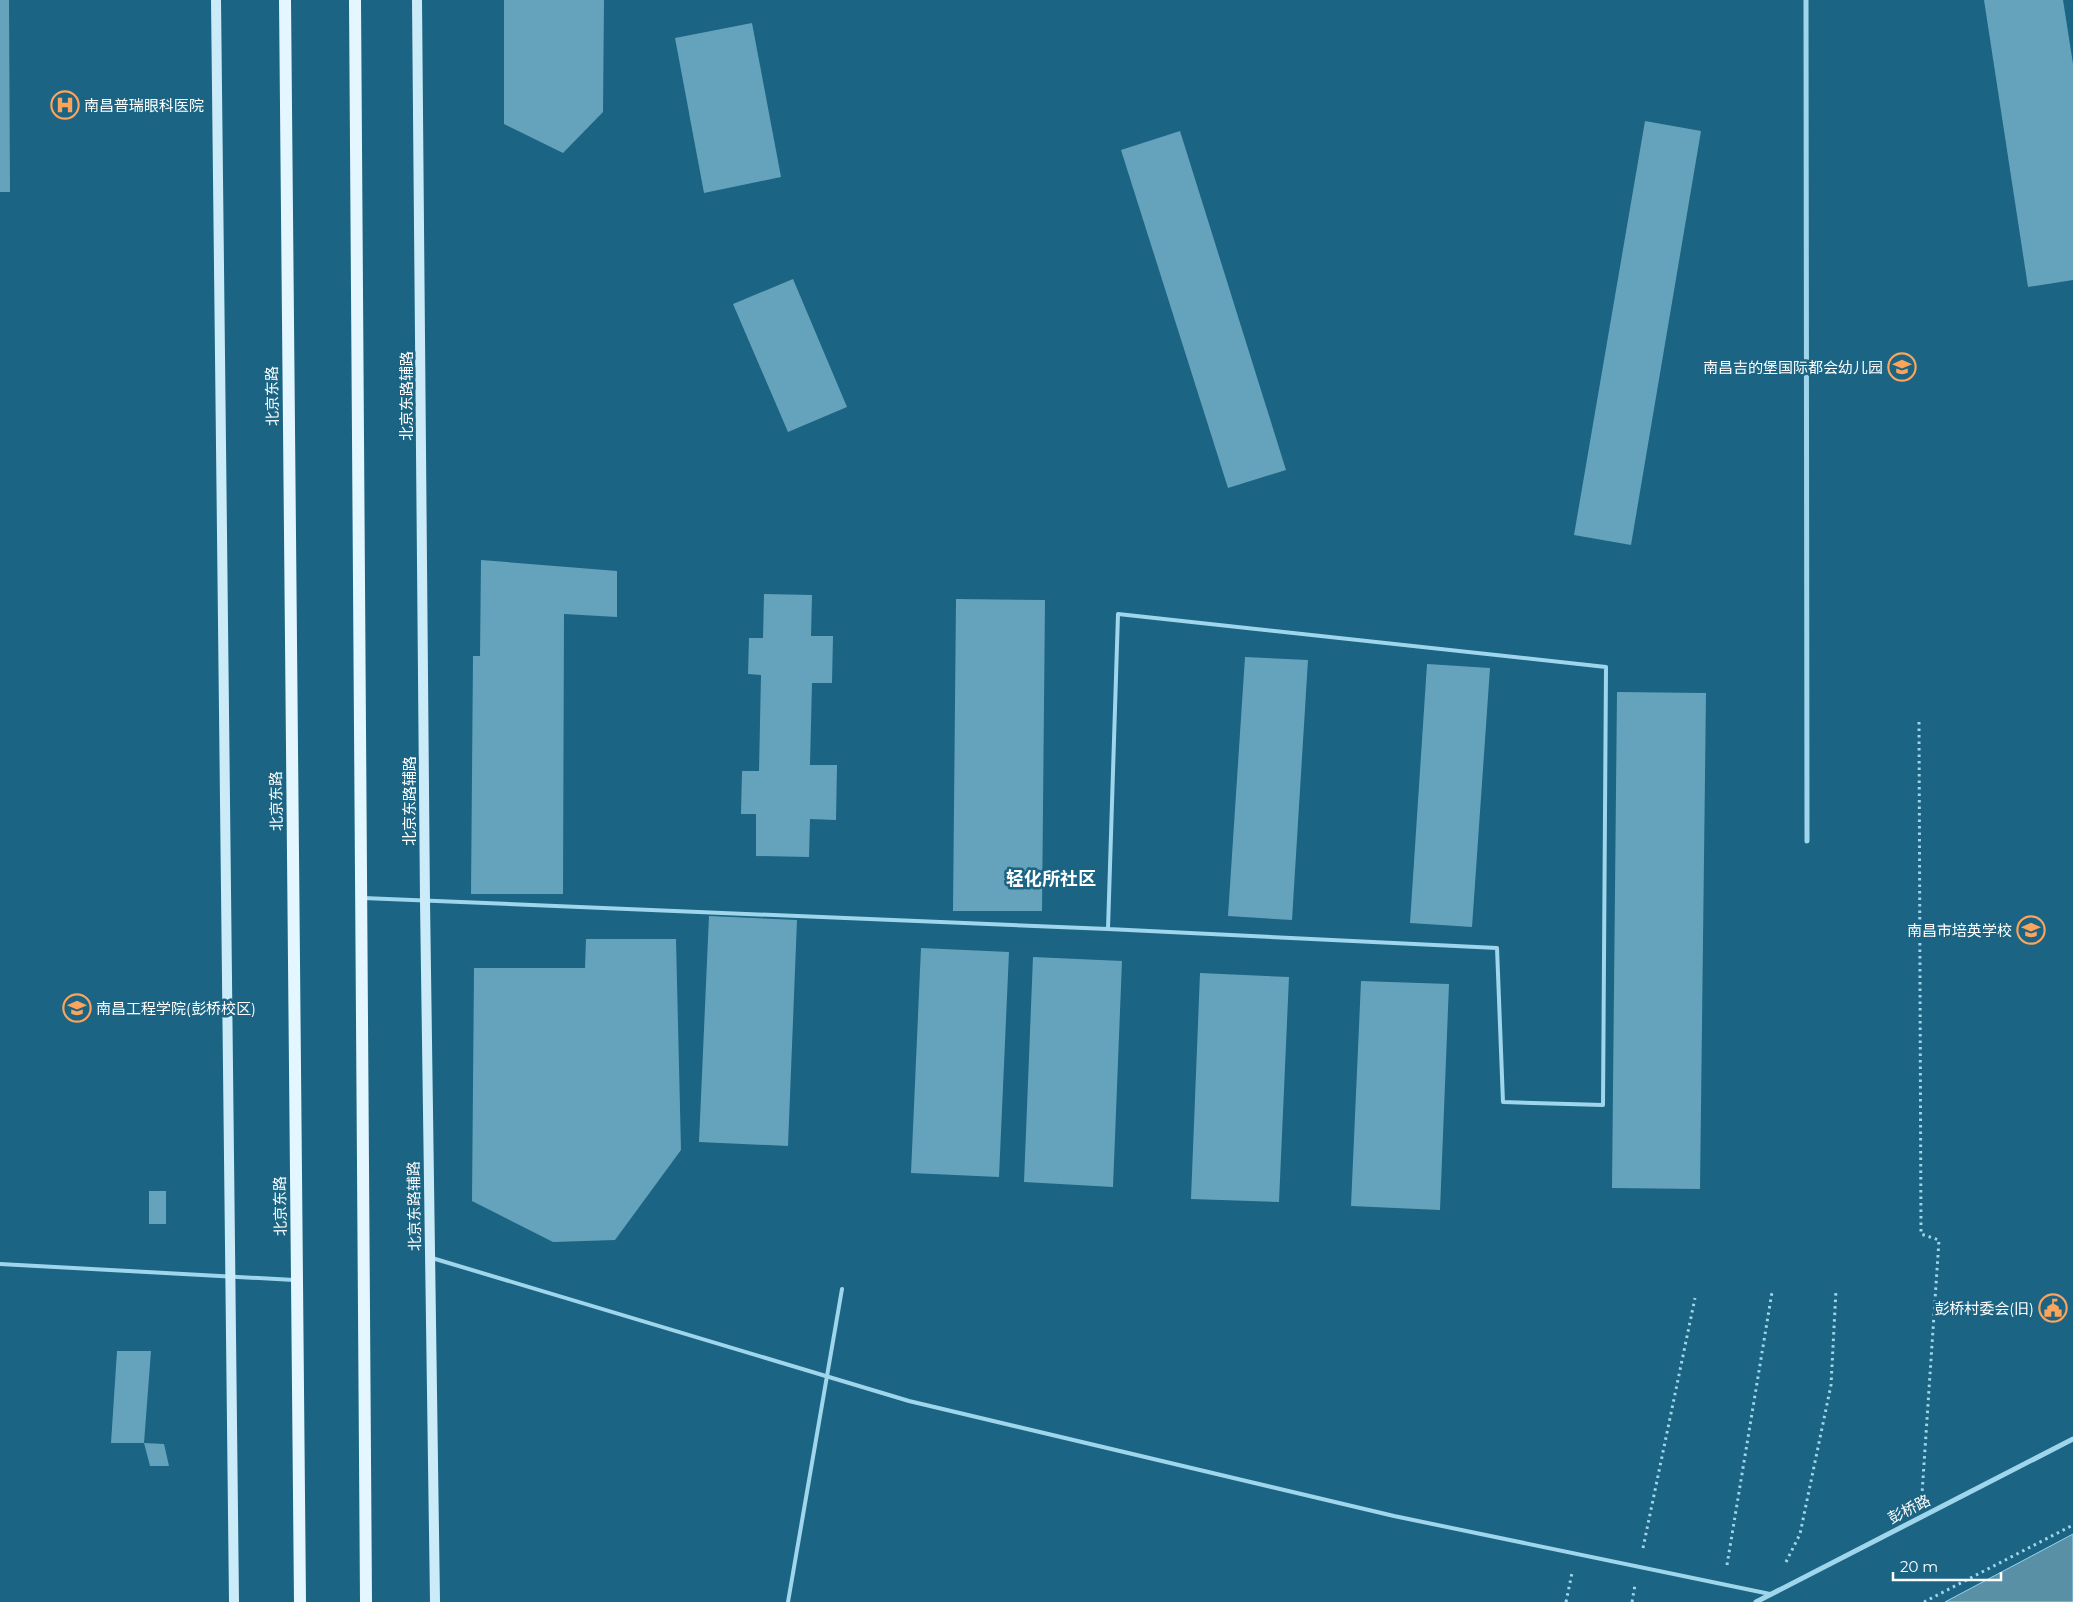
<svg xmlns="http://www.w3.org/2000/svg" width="2073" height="1602" font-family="Montserrat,'Noto Sans SC',sans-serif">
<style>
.water{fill:#5a90a6;stroke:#93d5ed}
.building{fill:#65a3bc}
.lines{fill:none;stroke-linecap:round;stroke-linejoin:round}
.path{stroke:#a0d6eb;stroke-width:3;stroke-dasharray:2.5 4;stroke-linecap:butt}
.lane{stroke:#a0d6eb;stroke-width:4}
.street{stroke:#a0d6eb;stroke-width:5}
.secondary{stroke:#ccebf8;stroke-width:10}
.primary{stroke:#e4f6ff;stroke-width:12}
.labels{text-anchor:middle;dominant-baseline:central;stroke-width:5;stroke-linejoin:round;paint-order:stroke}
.poi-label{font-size:15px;fill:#fff;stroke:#1b6483;text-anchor:end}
.street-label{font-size:15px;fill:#fff;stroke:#1b6483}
.quarter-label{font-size:18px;font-weight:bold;fill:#fff;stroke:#1b6483}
</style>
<rect width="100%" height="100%" fill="#1b6483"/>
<polygon class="water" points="2073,1534 2073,1602 1945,1602"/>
<g class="building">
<polygon points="0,0 9,0 10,192 0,192"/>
<polygon points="504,0 604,0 603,112 563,153 504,124"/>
<polygon points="1984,0 2063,0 2073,64 2073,280 2028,287"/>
<polygon points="752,23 781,177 704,193 675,38"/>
<polygon points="1645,121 1701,131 1631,545 1574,535"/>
<polygon points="1180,131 1286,470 1228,488 1121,150"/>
<polygon points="793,279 847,407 788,432 733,304"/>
<polygon points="481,560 617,571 617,617 564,614 563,894 471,894 473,656 480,656"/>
<polygon points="764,594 812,595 811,636 833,636 832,683 812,683 810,765 837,765 836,820 810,819 809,857 756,856 756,814 741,814 742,771 759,771 761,675 748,674 749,638 763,638"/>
<polygon points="956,599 1045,600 1042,911 953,911"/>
<polygon points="1245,657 1308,660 1292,920 1228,916"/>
<polygon points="1427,664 1490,668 1472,927 1410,923"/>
<polygon points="1617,692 1706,693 1700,1189 1612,1188"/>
<polygon points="709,916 797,920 788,1146 699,1142"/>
<polygon points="586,939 676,939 681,1150 615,1240 553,1242 472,1201 474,968 585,968"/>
<polygon points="921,948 1009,952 999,1177 911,1173"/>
<polygon points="1033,957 1122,961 1113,1187 1024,1182"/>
<polygon points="1200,973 1289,977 1279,1202 1191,1199"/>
<polygon points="1361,981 1449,984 1440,1210 1351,1206"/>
<rect x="149" y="1191" width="17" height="33"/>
<polygon points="117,1351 151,1351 144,1443 111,1443"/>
<polygon points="144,1443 164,1444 169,1466 150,1466"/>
</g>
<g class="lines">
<g class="path">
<polyline points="1919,722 1921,1234 1939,1240 1922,1494"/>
<polyline points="1643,1548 1695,1298"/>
<polyline points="1786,1562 1800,1534 1831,1385 1836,1290"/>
<polyline points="1727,1565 1772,1292"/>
<polyline points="1566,1602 1572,1573"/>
<polyline points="1632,1602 1635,1585"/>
<polyline points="1924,1602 2073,1525"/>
</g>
<g class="lane">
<polyline points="363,898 1108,929 1118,614 1606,667 1603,1105 1503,1102 1497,948 1108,929"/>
<polyline points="432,1258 909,1401 1394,1516 1770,1594"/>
<polyline points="0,1264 294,1280"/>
<polyline points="788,1602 842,1289"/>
</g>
<g class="street">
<polyline points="1806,0 1807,841"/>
<polyline points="1756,1602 2073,1439"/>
</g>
<g class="secondary">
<polyline points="216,0 234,1602"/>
<polyline points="417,0 425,901 435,1602"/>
</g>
<g class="primary">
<polyline points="285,0 300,1602"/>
<polyline points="355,0 366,1602"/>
</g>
</g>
<defs>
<g id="hospital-ring" transform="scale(1.4375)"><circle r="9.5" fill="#1b6483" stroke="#fda45c" stroke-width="1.5"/><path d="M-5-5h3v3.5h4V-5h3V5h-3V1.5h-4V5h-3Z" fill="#fda45c"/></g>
<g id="school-ring" transform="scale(1.4375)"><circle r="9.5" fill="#1b6483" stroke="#fda45c" stroke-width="1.5"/><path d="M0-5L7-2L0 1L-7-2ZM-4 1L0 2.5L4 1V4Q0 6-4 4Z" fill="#fda45c"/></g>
<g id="university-ring" transform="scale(1.4375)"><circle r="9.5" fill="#1b6483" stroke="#fda45c" stroke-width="1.5"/><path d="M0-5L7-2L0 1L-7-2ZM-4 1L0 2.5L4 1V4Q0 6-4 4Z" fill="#fda45c"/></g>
<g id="civic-ring" transform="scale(1.4375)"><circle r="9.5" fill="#1b6483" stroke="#fda45c" stroke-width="1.5"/><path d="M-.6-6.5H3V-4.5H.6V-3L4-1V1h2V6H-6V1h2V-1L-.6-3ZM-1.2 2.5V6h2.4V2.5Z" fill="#fda45c"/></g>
</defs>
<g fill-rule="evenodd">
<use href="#hospital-ring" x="65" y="105"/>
<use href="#school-ring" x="1902" y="367"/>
<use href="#school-ring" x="2031" y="930"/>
<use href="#university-ring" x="77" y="1008"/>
<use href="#civic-ring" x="2053" y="1308"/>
</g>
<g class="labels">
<g class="poi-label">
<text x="84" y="105" text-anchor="start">南昌普瑞眼科医院</text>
<text x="1883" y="367">南昌吉的堡国际都会幼儿园</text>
<text x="2012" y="930">南昌市培英学校</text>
<text x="96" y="1008" text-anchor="start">南昌工程学院(彭桥校区)</text>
<text x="2034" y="1308">彭桥村委会(旧)</text>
</g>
<g class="street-label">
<text transform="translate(272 396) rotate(-91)">北京东路</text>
<text transform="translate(406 396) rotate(-90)">北京东路辅路</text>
<text transform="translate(276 801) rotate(-91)">北京东路</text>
<text transform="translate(409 801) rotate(-90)">北京东路辅路</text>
<text transform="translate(280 1206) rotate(-91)">北京东路</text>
<text transform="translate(414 1206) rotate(-91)">北京东路辅路</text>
<text transform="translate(1909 1509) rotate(-27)">彭桥路</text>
</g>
<g class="quarter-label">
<text x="1051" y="879">轻化所社区</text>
</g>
</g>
<path d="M1893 1572v8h108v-8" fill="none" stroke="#ffffff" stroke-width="2.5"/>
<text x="1900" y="1572" font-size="15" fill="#ffffff" stroke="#1b6483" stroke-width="4" paint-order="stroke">20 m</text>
</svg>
